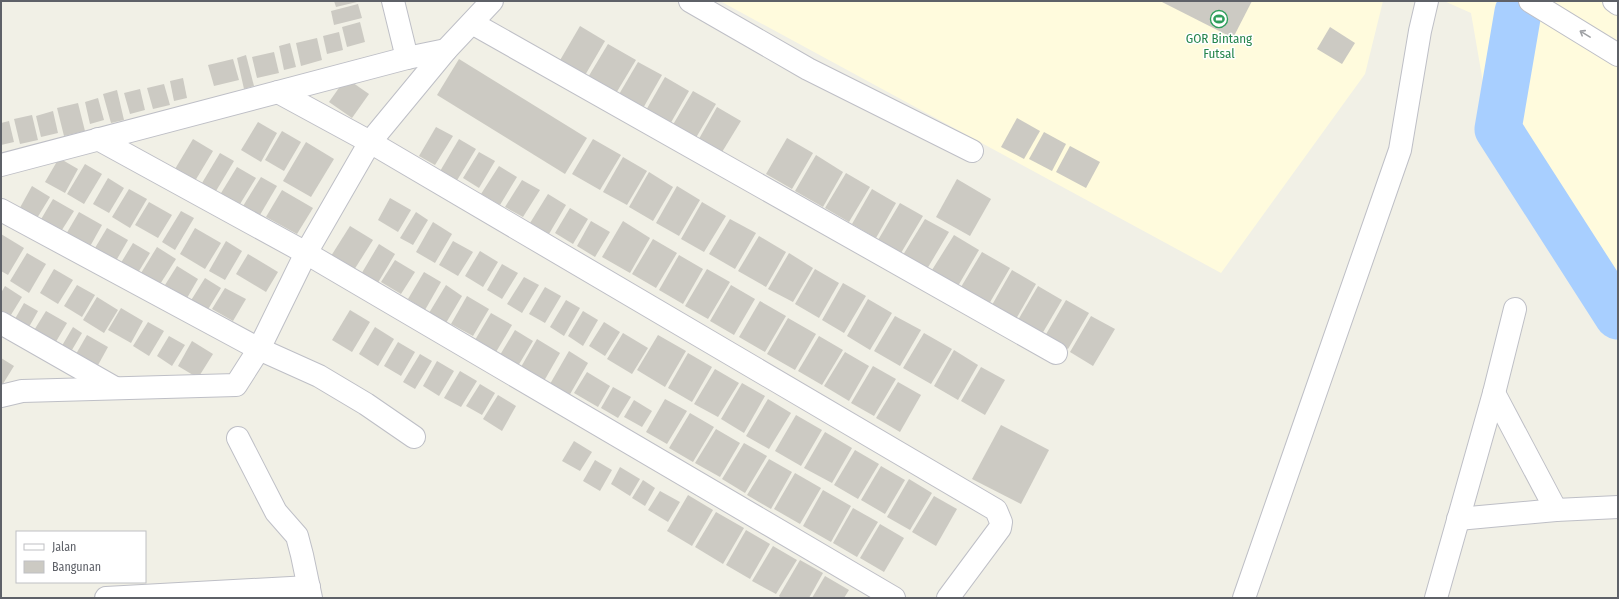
<svg xmlns="http://www.w3.org/2000/svg" width="1619" height="599" font-family="'Fira Sans Condensed',sans-serif">
<style>
.commercial{fill:#fffbdd}
.lines{fill:none;stroke-linecap:round;stroke-linejoin:round}
.river{stroke:#a8cfff;stroke-width:47}
.building{fill:#cccac3}
.minor-casing{stroke:#bebfc6;stroke-width:24}
.minor{stroke:#fff;stroke-width:22}
.oneway{stroke:#9ea0a4}
.labels{text-anchor:middle;dominant-baseline:central;stroke-width:3;stroke-linejoin:round;paint-order:stroke}
.leisure-label{font-size:13px;fill:#27864d;stroke:#fff}
</style>
<rect width="100%" height="100%" fill="#f1f0e6"/>
<g class="commercial">
<polygon points="720,1 1383,1 1365,74 1221,273"/>
<polygon points="1444,1 1618,1 1618,286 1485,94 1471,13"/>
</g>
<g class="lines">
<polyline class="river" points="1518,12 1498,129 1618,316"/>
</g>
<g class="building">
<polygon points="334,1 357,1 357,2 336,7"/>
<polygon points="1160,1 1252,1 1233,38"/>
<polygon points="358,4 362,18 334,25 331,11"/>
<polygon points="360,22 365,42 347,47 342,27"/>
<polygon points="580,26 605,41 584,77 559,62"/>
<polygon points="1330,27 1355,43 1342,64 1317,49"/>
<polygon points="339,32 343,50 327,54 323,36"/>
<polygon points="317,38 322,60 301,66 296,43"/>
<polygon points="290,43 296,67 284,70 279,46"/>
<polygon points="608,44 636,60 615,95 587,79"/>
<polygon points="274,52 279,73 257,78 252,57"/>
<polygon points="246,55 254,86 244,89 237,58"/>
<polygon points="233,59 239,80 214,86 208,65"/>
<polygon points="459,59 587,138 565,174 437,95"/>
<polygon points="638,62 662,75 642,110 618,96"/>
<polygon points="665,77 689,91 669,126 645,112"/>
<polygon points="183,78 187,98 174,101 170,81"/>
<polygon points="346,78 369,94 352,118 329,102"/>
<polygon points="164,84 170,105 153,109 147,88"/>
<polygon points="140,89 145,110 130,114 124,93"/>
<polygon points="117,90 124,120 111,123 103,94"/>
<polygon points="693,91 716,104 694,141 671,128"/>
<polygon points="98,98 104,120 90,124 85,102"/>
<polygon points="78,103 85,131 64,136 57,108"/>
<polygon points="717,107 741,121 719,157 696,144"/>
<polygon points="53,111 58,133 41,137 36,116"/>
<polygon points="32,115 38,140 20,144 14,119"/>
<polygon points="1017,118 1040,131 1024,159 1001,147"/>
<polygon points="9,121 14,142 1,145 1,123"/>
<polygon points="258,122 277,133 261,162 241,150"/>
<polygon points="436,127 453,136 435,165 419,156"/>
<polygon points="282,131 301,142 284,171 265,160"/>
<polygon points="1044,132 1066,144 1052,171 1029,159"/>
<polygon points="787,138 813,153 792,189 766,174"/>
<polygon points="193,139 213,151 192,186 172,174"/>
<polygon points="459,139 476,149 456,182 439,173"/>
<polygon points="593,139 621,155 600,190 572,174"/>
<polygon points="306,142 334,159 311,197 283,181"/>
<polygon points="1070,146 1100,162 1086,188 1056,172"/>
<polygon points="479,152 495,161 479,188 463,178"/>
<polygon points="220,153 234,161 213,196 199,188"/>
<polygon points="816,155 843,172 823,207 795,191"/>
<polygon points="623,157 647,171 627,205 603,192"/>
<polygon points="59,158 78,169 65,193 45,182"/>
<polygon points="85,164 102,174 84,204 67,194"/>
<polygon points="499,166 517,177 500,205 481,194"/>
<polygon points="237,167 256,178 237,209 218,198"/>
<polygon points="649,172 673,187 653,221 629,207"/>
<polygon points="846,173 870,187 849,222 825,208"/>
<polygon points="261,177 277,186 257,220 240,211"/>
<polygon points="108,178 124,188 109,213 93,204"/>
<polygon points="957,179 991,199 970,236 936,217"/>
<polygon points="522,180 540,190 523,217 505,207"/>
<polygon points="32,186 50,197 34,223 17,213"/>
<polygon points="677,186 700,200 679,236 656,223"/>
<polygon points="129,189 147,199 130,228 112,217"/>
<polygon points="872,189 896,203 876,238 852,224"/>
<polygon points="282,190 313,208 297,234 266,217"/>
<polygon points="548,194 566,205 549,234 530,223"/>
<polygon points="390,198 411,210 398,232 378,220"/>
<polygon points="53,199 74,211 60,233 40,221"/>
<polygon points="149,202 172,215 158,238 135,225"/>
<polygon points="702,202 726,216 704,252 681,239"/>
<polygon points="900,203 923,216 901,253 878,240"/>
<polygon points="570,208 588,219 573,244 555,233"/>
<polygon points="181,211 194,218 175,250 162,242"/>
<polygon points="79,212 102,225 88,250 65,236"/>
<polygon points="416,212 428,220 413,245 400,238"/>
<polygon points="730,219 756,233 735,269 709,254"/>
<polygon points="925,219 949,232 927,269 903,255"/>
<polygon points="591,221 610,232 595,257 577,246"/>
<polygon points="623,221 650,238 630,273 602,257"/>
<polygon points="433,222 452,234 435,263 416,252"/>
<polygon points="350,226 373,240 354,270 331,256"/>
<polygon points="107,228 128,240 113,266 92,253"/>
<polygon points="195,228 221,243 205,269 180,254"/>
<polygon points="1,234 24,248 8,275 1,271"/>
<polygon points="954,235 979,250 958,286 932,270"/>
<polygon points="759,236 786,252 766,287 738,271"/>
<polygon points="653,239 677,253 656,288 632,274"/>
<polygon points="226,241 242,251 225,280 209,271"/>
<polygon points="453,241 473,252 458,276 439,265"/>
<polygon points="133,243 150,253 136,276 119,266"/>
<polygon points="379,244 395,254 376,286 360,276"/>
<polygon points="157,247 176,259 157,289 138,278"/>
<polygon points="480,251 498,262 483,287 465,276"/>
<polygon points="982,252 1010,268 989,304 961,287"/>
<polygon points="27,253 46,264 29,293 10,281"/>
<polygon points="789,253 813,268 793,302 768,289"/>
<polygon points="248,254 278,272 266,292 236,274"/>
<polygon points="679,255 703,269 683,304 659,290"/>
<polygon points="395,260 415,272 401,294 381,282"/>
<polygon points="502,264 518,273 502,299 487,290"/>
<polygon points="177,266 198,279 187,298 165,285"/>
<polygon points="54,269 73,280 58,304 40,293"/>
<polygon points="707,269 730,282 708,319 685,306"/>
<polygon points="815,269 839,283 819,318 795,304"/>
<polygon points="1012,270 1036,284 1016,319 992,305"/>
<polygon points="424,272 441,282 425,310 408,299"/>
<polygon points="524,277 539,285 522,313 507,304"/>
<polygon points="205,278 221,288 207,311 190,302"/>
<polygon points="843,283 866,296 844,333 822,320"/>
<polygon points="77,285 95,295 82,317 64,306"/>
<polygon points="446,285 462,296 446,323 429,313"/>
<polygon points="731,285 755,299 734,335 710,321"/>
<polygon points="5,286 22,297 6,323 1,320 1,293"/>
<polygon points="1038,286 1062,300 1042,334 1018,320"/>
<polygon points="545,287 561,296 545,323 529,314"/>
<polygon points="225,288 246,299 233,321 212,309"/>
<polygon points="467,296 489,309 473,336 451,324"/>
<polygon points="97,297 118,310 104,333 83,320"/>
<polygon points="868,299 892,313 870,350 847,336"/>
<polygon points="566,300 580,308 564,336 550,327"/>
<polygon points="1066,300 1089,313 1068,349 1045,336"/>
<polygon points="760,301 786,316 765,352 739,337"/>
<polygon points="24,303 38,311 25,334 11,326"/>
<polygon points="121,308 143,321 131,343 108,330"/>
<polygon points="350,310 370,322 352,352 332,340"/>
<polygon points="46,311 67,323 54,345 33,332"/>
<polygon points="583,311 598,320 583,346 568,336"/>
<polygon points="491,313 512,325 496,352 475,340"/>
<polygon points="895,316 921,330 900,366 874,351"/>
<polygon points="1091,316 1115,329 1093,366 1070,352"/>
<polygon points="788,318 816,334 795,370 767,354"/>
<polygon points="148,322 164,331 149,356 133,346"/>
<polygon points="604,322 620,332 605,356 589,346"/>
<polygon points="73,327 82,333 69,355 60,349"/>
<polygon points="375,327 394,339 378,366 359,354"/>
<polygon points="515,330 533,341 518,366 500,355"/>
<polygon points="623,333 648,348 632,374 607,359"/>
<polygon points="924,333 952,349 931,384 903,368"/>
<polygon points="87,335 108,347 97,367 76,354"/>
<polygon points="658,335 686,351 665,387 637,370"/>
<polygon points="169,336 185,345 172,366 157,356"/>
<polygon points="819,336 843,350 822,385 798,371"/>
<polygon points="537,339 560,353 544,381 521,367"/>
<polygon points="192,341 213,354 198,378 178,366"/>
<polygon points="398,342 415,352 401,376 384,366"/>
<polygon points="954,350 978,365 958,400 934,386"/>
<polygon points="569,351 588,363 569,396 550,384"/>
<polygon points="845,352 869,366 849,401 824,386"/>
<polygon points="688,353 712,367 692,402 668,388"/>
<polygon points="420,354 432,361 415,389 403,382"/>
<polygon points="1,358 14,366 1,387"/>
<polygon points="437,361 454,371 439,396 423,386"/>
<polygon points="873,366 896,379 874,416 851,403"/>
<polygon points="981,367 1005,380 985,415 961,401"/>
<polygon points="715,369 739,383 718,417 694,404"/>
<polygon points="460,371 477,381 461,407 444,398"/>
<polygon points="587,372 610,386 598,407 574,393"/>
<polygon points="898,382 921,395 900,432 876,418"/>
<polygon points="742,383 765,396 744,433 721,419"/>
<polygon points="480,384 495,393 482,415 466,406"/>
<polygon points="613,387 631,397 618,418 601,408"/>
<polygon points="498,395 516,406 502,431 483,419"/>
<polygon points="665,399 687,411 667,444 646,432"/>
<polygon points="768,399 791,413 769,449 746,436"/>
<polygon points="634,400 652,411 642,427 624,417"/>
<polygon points="690,413 714,427 693,462 669,448"/>
<polygon points="796,415 822,430 801,466 775,451"/>
<polygon points="1001,425 1049,450 1021,504 972,479"/>
<polygon points="716,429 740,443 720,477 695,463"/>
<polygon points="825,432 852,448 832,483 804,468"/>
<polygon points="574,441 592,452 580,471 562,461"/>
<polygon points="744,443 767,456 745,493 722,479"/>
<polygon points="855,450 879,464 858,499 834,485"/>
<polygon points="769,459 792,472 771,509 747,495"/>
<polygon points="595,460 612,470 600,491 583,481"/>
<polygon points="881,466 905,480 885,514 861,500"/>
<polygon points="620,467 640,479 630,496 611,484"/>
<polygon points="795,473 821,488 800,524 774,509"/>
<polygon points="909,479 932,493 910,530 887,517"/>
<polygon points="643,480 655,488 645,506 632,498"/>
<polygon points="823,490 851,506 831,542 803,526"/>
<polygon points="660,491 680,502 668,522 648,510"/>
<polygon points="688,495 713,510 692,546 667,531"/>
<polygon points="934,496 957,509 936,546 912,532"/>
<polygon points="853,508 878,522 857,557 833,543"/>
<polygon points="716,512 744,528 723,564 695,547"/>
<polygon points="880,524 904,538 884,572 860,558"/>
<polygon points="746,530 770,544 750,579 726,565"/>
<polygon points="773,546 797,560 776,594 752,581"/>
<polygon points="800,560 823,573 809,598 781,598 779,596"/>
<polygon points="825,576 849,590 844,598 812,598"/>
</g>
<g class="lines">
<g class="minor-casing">
<g id="minor">
<polyline points="393,1 407,58"/>
<polyline points="690,1 808,69 972,151"/>
<polyline points="1530,1 1618,55"/>
<polyline points="1614,1 1618,4"/>
<polyline points="472,23 1056,353"/>
<polyline points="278,92 370,142 996,510 1001,522 1000,528 948,598"/>
<polyline points="98,139 306,253 894,598"/>
<polyline points="1,165 407,58 446,50"/>
<polyline points="1,210 259,349 319,376 366,404 414,437"/>
<polyline points="1,323 115,388"/>
<polyline points="1494,393 1556,510"/>
<polyline points="1,396 22,391 236,385 259,349 306,253 370,142 446,50 492,1"/>
<polyline points="238,438 276,512 297,536 302,555 311,598"/>
<polyline points="1458,519 1556,510 1618,507"/>
<polyline points="106,598 309,587"/>
<polyline points="1244,598 1400,150 1420,31 1427,1"/>
<polyline points="1436,598 1494,393 1515,309"/>
</g>
</g>
<use href="#minor" class="minor"/>
</g>
<defs><path id="oneway-shaft" d="M-6 0H5M1.5-3L5.5 0L1.5 3" fill="none" stroke-width="1.6" stroke-linecap="round" stroke-linejoin="round"/></defs>
<use class="oneway" href="#oneway-shaft" transform="translate(1585 34) rotate(-149)"/>
<defs>
<g id="stadium-ring" transform="scale(0.9)"><circle r="9.5" fill="#fff" stroke="#2e9e5b" stroke-width="1.5"/><path d="M0-5a6.5 5 0 1 0 0 10a6.5 5 0 1 0 0-10ZM-3.5-1.8h7v3.6h-7Z" fill="#2e9e5b"/></g>
</defs>
<g fill-rule="evenodd">
<use href="#stadium-ring" x="1219" y="19"/>
</g>
<g class="labels">
<g class="leisure-label">
<text x="1219" y="38">GOR Bintang<tspan x="1219" dy="15">Futsal</tspan></text>
</g>
</g>
<rect width="1619" height="599" fill="none" stroke="#5e6168" stroke-width="4"/>
<rect x="16" y="531" width="130" height="52" fill="#ffffff" stroke="#bfc0c3"/>
<rect x="24" y="544" width="20" height="6" fill="#ffffff" stroke="#bfc0c3"/>
<text x="52" y="551" font-size="12" fill="#5e6168">Jalan</text>
<rect x="24" y="561" width="20" height="12" fill="#cccac3" stroke="#bfc0c3"/>
<text x="52" y="571" font-size="12" fill="#5e6168">Bangunan</text>
</svg>
